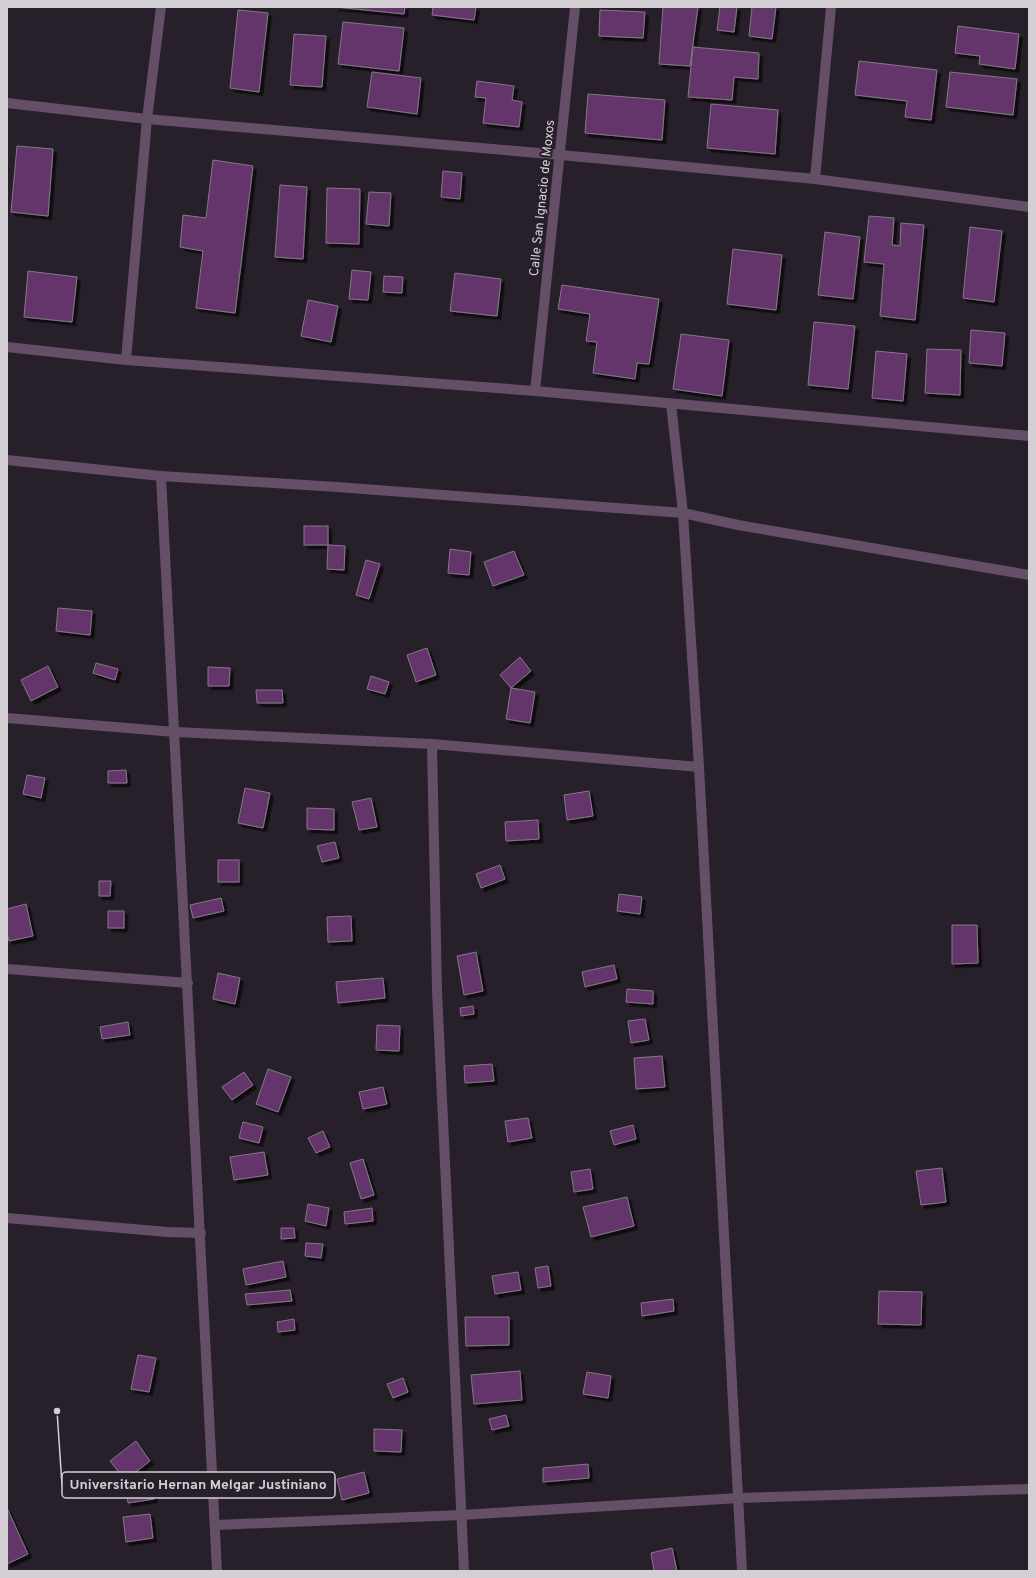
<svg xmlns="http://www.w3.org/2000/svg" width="1036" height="1578" font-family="Overpass,sans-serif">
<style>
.building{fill:#63356b;stroke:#837985;filter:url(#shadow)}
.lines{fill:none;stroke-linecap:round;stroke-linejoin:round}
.minor{stroke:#644f67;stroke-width:10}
.labels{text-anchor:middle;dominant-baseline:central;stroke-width:4;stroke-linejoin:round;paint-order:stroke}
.street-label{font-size:13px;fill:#d4cfd5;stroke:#271f29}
.leader{fill:none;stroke:#d4cfd5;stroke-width:1.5}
.callout-dot{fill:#d4cfd5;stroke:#271f29;stroke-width:1.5}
.callout{fill:#271f29;stroke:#d4cfd5;stroke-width:1.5}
.callout-label{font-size:14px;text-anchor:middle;font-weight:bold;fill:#d4cfd5}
</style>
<defs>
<filter id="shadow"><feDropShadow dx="3.5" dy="3.5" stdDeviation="0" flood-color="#0009"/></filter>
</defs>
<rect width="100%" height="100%" fill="#271f29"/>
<g class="building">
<polygon points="335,7 405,7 404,14"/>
<polygon points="433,7 476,7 474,20 432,15"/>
<polygon points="663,7 698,7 690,66 659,64"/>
<polygon points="720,7 737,7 734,32 717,30"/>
<polygon points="752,7 776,7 772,39 749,36"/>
<polygon points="238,10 268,13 259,92 230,88"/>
<polygon points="600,10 645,12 643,38 599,36"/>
<polygon points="343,22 404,28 399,71 338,64"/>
<polygon points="958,26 1019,34 1015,69 979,64 980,56 955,53"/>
<polygon points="294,34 326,36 322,87 290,85"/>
<polygon points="693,47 759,53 758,79 734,77 732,100 688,97"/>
<polygon points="859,61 937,70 931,120 905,117 907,101 855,95"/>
<polygon points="372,72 421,78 417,114 367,107"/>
<polygon points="950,72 1017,79 1013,115 946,107"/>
<polygon points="477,81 514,86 512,100 522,102 519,127 483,123 486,98 475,97"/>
<polygon points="588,94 665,100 662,140 585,133"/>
<polygon points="711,104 778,110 775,154 707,148"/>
<polygon points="17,146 53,149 48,216 11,212"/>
<polygon points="213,160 253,166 235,313 196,308 203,251 180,247 183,215 206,218"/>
<polygon points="443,171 462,173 460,199 441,197"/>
<polygon points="280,185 307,187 303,259 275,257"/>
<polygon points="327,188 360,189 359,244 326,243"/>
<polygon points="369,192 391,193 389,226 366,224"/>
<polygon points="869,216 894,218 892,245 900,246 901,223 924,225 915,320 880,316 884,264 864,262"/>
<polygon points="970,227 1002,231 994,302 963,298"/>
<polygon points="825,232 860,237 853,299 818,295"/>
<polygon points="733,249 782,255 776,310 727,304"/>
<polygon points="352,270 371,272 368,300 349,299"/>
<polygon points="28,271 77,277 72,322 24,317"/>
<polygon points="455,273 501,279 497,316 450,311"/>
<polygon points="384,276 403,277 402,293 383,292"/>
<polygon points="562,285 659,299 649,364 637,363 635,379 593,373 597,342 586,341 590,314 558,309"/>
<polygon points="308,300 338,306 331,342 301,336"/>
<polygon points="814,322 855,326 848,389 808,385"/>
<polygon points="971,330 1005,333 1002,366 969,363"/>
<polygon points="681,334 729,340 722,396 673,389"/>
<polygon points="927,349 961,350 960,395 925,393"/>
<polygon points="876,351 907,354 903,401 872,398"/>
<rect x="304" y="526" width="24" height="19"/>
<polygon points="328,545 345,546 344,570 327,569"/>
<polygon points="450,549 471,552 469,575 448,573"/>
<polygon points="514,551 524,575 493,586 484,562"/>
<polygon points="366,560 380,564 369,599 356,595"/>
<polygon points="58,608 92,611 90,635 56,631"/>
<polygon points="427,648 436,675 416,682 407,655"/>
<polygon points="520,657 531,671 511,688 500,675"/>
<polygon points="96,663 118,669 115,680 93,673"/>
<polygon points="48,666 58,687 31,701 21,680"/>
<polygon points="208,667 230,668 229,686 208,686"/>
<polygon points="371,676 389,682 385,694 367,689"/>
<polygon points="511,688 535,692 530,723 506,719"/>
<polygon points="256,690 282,690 283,703 257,703"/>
<polygon points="126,770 127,783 108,783 108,771"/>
<polygon points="27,775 45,778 41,798 23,794"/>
<polygon points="245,788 270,793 263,828 238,823"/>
<polygon points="589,791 593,816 567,820 564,795"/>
<polygon points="371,798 377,827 359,830 352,802"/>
<polygon points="307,808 334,809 334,830 307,829"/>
<polygon points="538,820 539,839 506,841 505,822"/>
<polygon points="335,842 339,858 322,862 317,846"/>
<rect x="218" y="860" width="21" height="22"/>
<polygon points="500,865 505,879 481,888 476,874"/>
<polygon points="99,881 111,881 110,896 99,896"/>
<polygon points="619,894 642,897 640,914 617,911"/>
<polygon points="221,898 224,911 193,918 190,905"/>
<polygon points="26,904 33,936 9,941 7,932 7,909"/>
<rect x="108" y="911" width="16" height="17"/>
<polygon points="351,916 352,941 328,942 327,917"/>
<polygon points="952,925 977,925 978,963 952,964"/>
<polygon points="476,952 483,991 464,995 457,956"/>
<polygon points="614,965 617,979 585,987 582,972"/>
<polygon points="218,973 240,978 235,1004 213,999"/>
<polygon points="383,978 385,998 338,1003 336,982"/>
<polygon points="627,989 653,991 653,1004 626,1002"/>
<polygon points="473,1006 474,1014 461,1016 460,1008"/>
<polygon points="645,1019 649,1040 631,1043 628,1021"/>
<polygon points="128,1022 130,1035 102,1039 100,1027"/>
<polygon points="377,1025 400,1026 399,1051 376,1050"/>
<polygon points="662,1056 665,1087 636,1089 634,1058"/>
<polygon points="492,1064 494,1081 465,1083 464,1066"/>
<polygon points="268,1069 291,1077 278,1112 256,1104"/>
<polygon points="244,1072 253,1085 232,1100 222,1087"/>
<polygon points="383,1087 387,1104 363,1109 359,1092"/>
<polygon points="528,1118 532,1138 508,1142 505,1121"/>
<polygon points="243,1122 263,1127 259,1143 239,1138"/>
<polygon points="633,1125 636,1139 614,1145 610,1131"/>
<polygon points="323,1131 330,1147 316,1153 308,1138"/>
<polygon points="264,1152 268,1175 234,1180 230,1157"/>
<polygon points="363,1159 374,1195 361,1199 350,1163"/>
<polygon points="942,1168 946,1202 921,1205 916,1171"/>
<polygon points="590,1169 593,1189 574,1192 571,1172"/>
<polygon points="627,1197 634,1226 591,1237 583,1207"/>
<polygon points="308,1204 329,1208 326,1226 305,1221"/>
<polygon points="372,1208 373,1221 345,1224 344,1212"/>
<polygon points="281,1228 294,1228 295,1238 281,1239"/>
<polygon points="306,1243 323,1244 321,1258 305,1256"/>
<polygon points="283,1261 286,1277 246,1285 243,1269"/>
<polygon points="548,1266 551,1286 538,1288 535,1268"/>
<polygon points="518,1272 521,1290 495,1294 492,1276"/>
<polygon points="290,1290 292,1301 247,1305 245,1294"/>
<polygon points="879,1291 922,1292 921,1325 878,1324"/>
<polygon points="673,1299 674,1311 642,1316 641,1303"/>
<polygon points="465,1317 509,1317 509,1345 466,1346"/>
<polygon points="294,1319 295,1330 278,1332 277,1322"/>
<polygon points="138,1355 156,1358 149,1392 131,1389"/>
<polygon points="520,1371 522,1400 474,1404 471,1375"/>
<polygon points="587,1372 611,1376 608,1398 583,1394"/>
<polygon points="403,1378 408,1392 393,1398 387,1384"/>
<polygon points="506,1415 509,1426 492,1430 489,1419"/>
<polygon points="374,1429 402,1430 401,1452 374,1451"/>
<polygon points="136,1441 150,1461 125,1480 110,1461"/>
<polygon points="588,1464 589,1478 543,1482 543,1468"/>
<polygon points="364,1472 369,1493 342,1500 337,1479"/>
<polygon points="150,1476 154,1499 128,1503 125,1480"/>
<polygon points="7,1508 28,1554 7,1564"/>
<polygon points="150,1514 153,1538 126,1542 123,1517"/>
<polygon points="672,1548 677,1571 654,1571 651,1553"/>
</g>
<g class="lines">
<g class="minor">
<polyline points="7,103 147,119 561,155 815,179 1029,207"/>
<polyline points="815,179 831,7"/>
<polyline points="7,347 126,360 535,391 1029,436"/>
<polyline points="126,360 147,119 161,7"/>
<polyline points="535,391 575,7"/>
<polyline points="671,404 683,513 738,525 1029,575"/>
<polyline points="7,460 161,476 337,487 683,513 699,767 742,1571"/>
<polyline points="161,476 217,1571"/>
<polyline points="7,718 175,732 432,744 699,767"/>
<polyline points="432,744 437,991 464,1571"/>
<polyline points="7,969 188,983"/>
<polyline points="7,1218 167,1232 201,1233"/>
<polyline points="216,1525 461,1515 739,1498 1029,1489"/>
</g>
</g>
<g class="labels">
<g class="street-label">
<text transform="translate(543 198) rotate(-84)">Calle San Ignacio de Moxos</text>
</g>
</g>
<path class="leader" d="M57 1411L62 1485"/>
<circle class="callout-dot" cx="57" cy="1411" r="4"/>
<rect class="callout" x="62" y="1472" width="273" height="26" rx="4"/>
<g class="callout-label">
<text x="198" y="1489">Universitario Hernan Melgar Justiniano</text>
</g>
<rect width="1036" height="1578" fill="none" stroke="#d4cfd5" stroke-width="16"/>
</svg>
